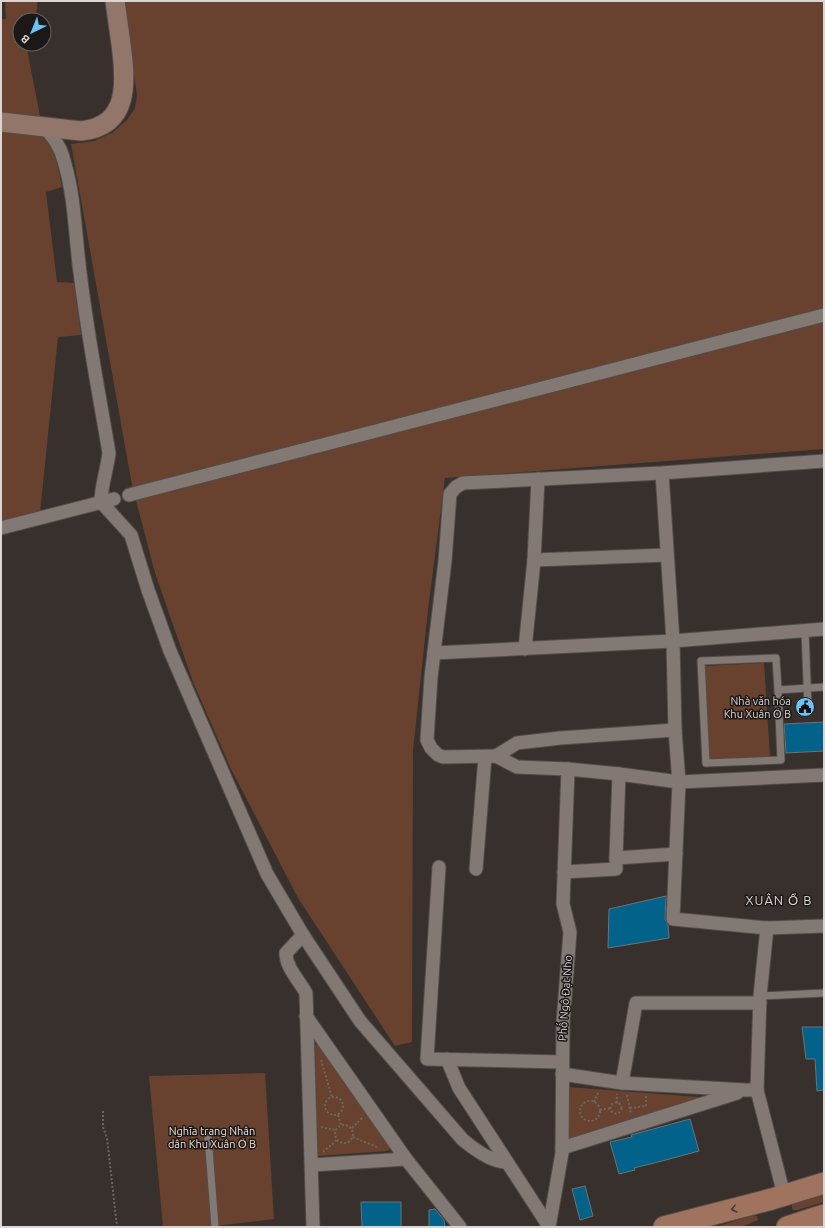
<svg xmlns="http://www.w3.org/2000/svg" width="825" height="1228" font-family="Ubuntu,sans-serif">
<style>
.green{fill:#68422f}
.building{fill:#026289;stroke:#6b7378}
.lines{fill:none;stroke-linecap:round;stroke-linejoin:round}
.lane-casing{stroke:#534d4a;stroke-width:9}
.street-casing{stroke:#534d4a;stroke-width:15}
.secondary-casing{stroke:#534d4a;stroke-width:21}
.primary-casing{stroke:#534d4a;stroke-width:23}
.path{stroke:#6c6662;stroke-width:2;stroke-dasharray:2 2;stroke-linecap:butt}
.lane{stroke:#827975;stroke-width:7}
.street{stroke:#827975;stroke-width:13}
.secondary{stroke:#917669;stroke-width:19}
.primary{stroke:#9f735d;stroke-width:21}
.oneway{stroke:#4a3830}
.labels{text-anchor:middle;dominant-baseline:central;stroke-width:3;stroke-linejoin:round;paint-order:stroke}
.poi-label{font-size:11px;fill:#dad5d3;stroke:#1c1817;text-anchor:end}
.street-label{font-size:11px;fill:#dad5d3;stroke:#1c1817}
.park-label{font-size:11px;fill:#f3dfd6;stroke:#1c1817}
.quarter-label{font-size:13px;letter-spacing:1px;fill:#dad5d3;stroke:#1c1817}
</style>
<rect width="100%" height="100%" fill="#37302c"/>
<g class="green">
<path d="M5,1h32c1,8 0,13 -6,19h-11v24h6l15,77 -40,-5v-97h5z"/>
<polygon points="124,1 824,1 824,449 445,478 428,610 413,750 412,1042 395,1046 298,898 231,769 193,682 155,573 132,485 71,144 94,141 112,133 127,120 135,108 137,96"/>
<path d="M1,126c11,2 24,3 34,7 21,7 23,36 27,54l-16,5 11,90 17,1 7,52 -23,2 -18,176 -39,10z"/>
<polygon points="764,663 770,757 710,761 705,666"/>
<polygon points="319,1043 391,1148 387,1151 318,1156 315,1048 315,1045"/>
<polygon points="265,1073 274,1219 207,1227 163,1227 149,1076"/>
<polygon points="568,1087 713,1098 569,1140"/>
<polygon points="824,1194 824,1202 797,1210 793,1210 792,1208 792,1204 795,1203"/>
<polygon points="753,1215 757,1216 758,1220 741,1227 716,1227"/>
</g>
<g class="building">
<polygon points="824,722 824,751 786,753 784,724"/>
<polygon points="666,896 665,919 668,925 669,938 608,948 609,909"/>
<polygon points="802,1027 824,1027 824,1090 817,1091 815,1059 806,1059"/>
<polygon points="690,1119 699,1151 662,1161 634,1168 635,1170 619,1174 610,1142 632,1137 631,1135"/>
<polygon points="585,1186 593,1216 580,1220 572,1189"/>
<polygon points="361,1202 401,1202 401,1227 362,1227"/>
<polygon points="435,1209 444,1220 445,1227 429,1227 429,1210"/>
</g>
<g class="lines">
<g class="lane-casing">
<g id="lane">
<polyline points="805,631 808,707"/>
<polyline points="778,690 776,658 701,661 706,763 781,760 778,690 824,687"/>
<polyline points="760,996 824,993"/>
<polyline points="208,1136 215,1227"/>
</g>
</g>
<g class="street-casing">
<g id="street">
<path d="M44,127c9,10 17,20 20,34 11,36 11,74 16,111 7,61 19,121 29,181 -2,17 -8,33 -8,49l30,33 17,55 22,61 97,223 36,61"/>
<polyline points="824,461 662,473 463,483 456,487 450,494 445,561 431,677 427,740 431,748 438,755 443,757 496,756 517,767 568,769 619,774 679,782 824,775"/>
<polyline points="662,473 673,641 675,730 679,782 673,919 767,928 824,926"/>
<polyline points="129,495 824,315"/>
<polyline points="1,528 114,499"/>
<polyline points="534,560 667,555"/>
<polyline points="525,649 534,560 538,479"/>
<polyline points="434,653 673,641 824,629"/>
<polyline points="496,756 517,743 560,738 675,730"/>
<polyline points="619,774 616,858 676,854"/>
<polyline points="439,867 427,1059 562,1062"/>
<polyline points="476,869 485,757"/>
<polyline points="564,872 616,869 616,858"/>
<polyline points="767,928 760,996 757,1090 784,1195"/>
<polyline points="306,1016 406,1159 460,1227"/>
<polyline points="447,1059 459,1088 548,1225"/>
<polyline points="562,1074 622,1083"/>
<polyline points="757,1090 745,1090 622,1083 636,1003 760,1003"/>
<polyline points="562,1148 737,1093"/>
<polyline points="312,1165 406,1159"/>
<path d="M313,1227l-7,-234c-7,-13 -20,-25 -20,-40l17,-18 57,86 103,119c11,9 30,23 44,22"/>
<polyline points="549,1227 562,1153 563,1023 570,932 563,904 568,769"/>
</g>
</g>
<g class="secondary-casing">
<path id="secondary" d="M1,122l80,9c49,-5 45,-49 40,-87 -2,-14 -4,-29 -6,-43"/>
</g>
<g class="primary-casing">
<g id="primary">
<polyline points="664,1227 772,1199 824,1183"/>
<polyline points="787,1227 824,1215"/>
</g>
</g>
<g class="path">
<polyline points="321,1060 332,1097"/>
<polyline points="627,1095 631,1114"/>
<circle cx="334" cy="1106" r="9"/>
<circle cx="590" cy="1111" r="10"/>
<polyline points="594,1102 599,1091"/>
<circle cx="616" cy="1108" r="5.5"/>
<polyline points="617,1103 617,1094"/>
<polyline points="630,1108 646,1106 646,1095"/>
<polyline points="600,1110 610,1108"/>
<polyline points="103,1111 103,1127 107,1138 117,1227"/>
<polyline points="338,1115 341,1125"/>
<circle cx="344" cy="1134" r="9"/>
<polyline points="321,1127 335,1130"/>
<polyline points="352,1128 362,1118"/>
<polyline points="353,1137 379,1148"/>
<polyline points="323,1152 337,1140"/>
</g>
<use href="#lane" class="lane"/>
<use href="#street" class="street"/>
<use href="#secondary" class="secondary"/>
<use href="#primary" class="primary"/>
</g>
<defs><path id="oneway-chevron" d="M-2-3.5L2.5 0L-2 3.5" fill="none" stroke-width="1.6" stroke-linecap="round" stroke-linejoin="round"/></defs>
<use class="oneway" href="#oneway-chevron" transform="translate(734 1209) rotate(166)"/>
<defs>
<g id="civic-disc" transform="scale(1)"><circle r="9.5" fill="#6cc3f2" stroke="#1c1817"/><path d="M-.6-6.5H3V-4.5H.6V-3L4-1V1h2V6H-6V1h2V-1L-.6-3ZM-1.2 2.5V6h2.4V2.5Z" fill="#111"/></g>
</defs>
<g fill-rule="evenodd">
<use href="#civic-disc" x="805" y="707"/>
</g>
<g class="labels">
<g class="poi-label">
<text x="791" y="701">Nhà văn hóa<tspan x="791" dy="13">Khu Xuân Ổ B</tspan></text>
</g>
<g class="street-label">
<text transform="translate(565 998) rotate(-86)">Phố Ngô Đạt Nho</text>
</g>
<g class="park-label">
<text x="212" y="1131">Nghĩa trang Nhân<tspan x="212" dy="13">dân Khu Xuân Ổ B</tspan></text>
</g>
<g class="quarter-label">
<text x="779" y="900">XUÂN Ổ B</text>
</g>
</g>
<rect width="825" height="1228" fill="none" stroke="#dad5d3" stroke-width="4"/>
<g transform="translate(32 32) rotate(223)"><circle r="19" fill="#1c1817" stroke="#686462"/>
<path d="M0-3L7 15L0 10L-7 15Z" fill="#6cc3f2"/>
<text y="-6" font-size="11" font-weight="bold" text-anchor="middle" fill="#dad5d3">B</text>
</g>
</svg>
